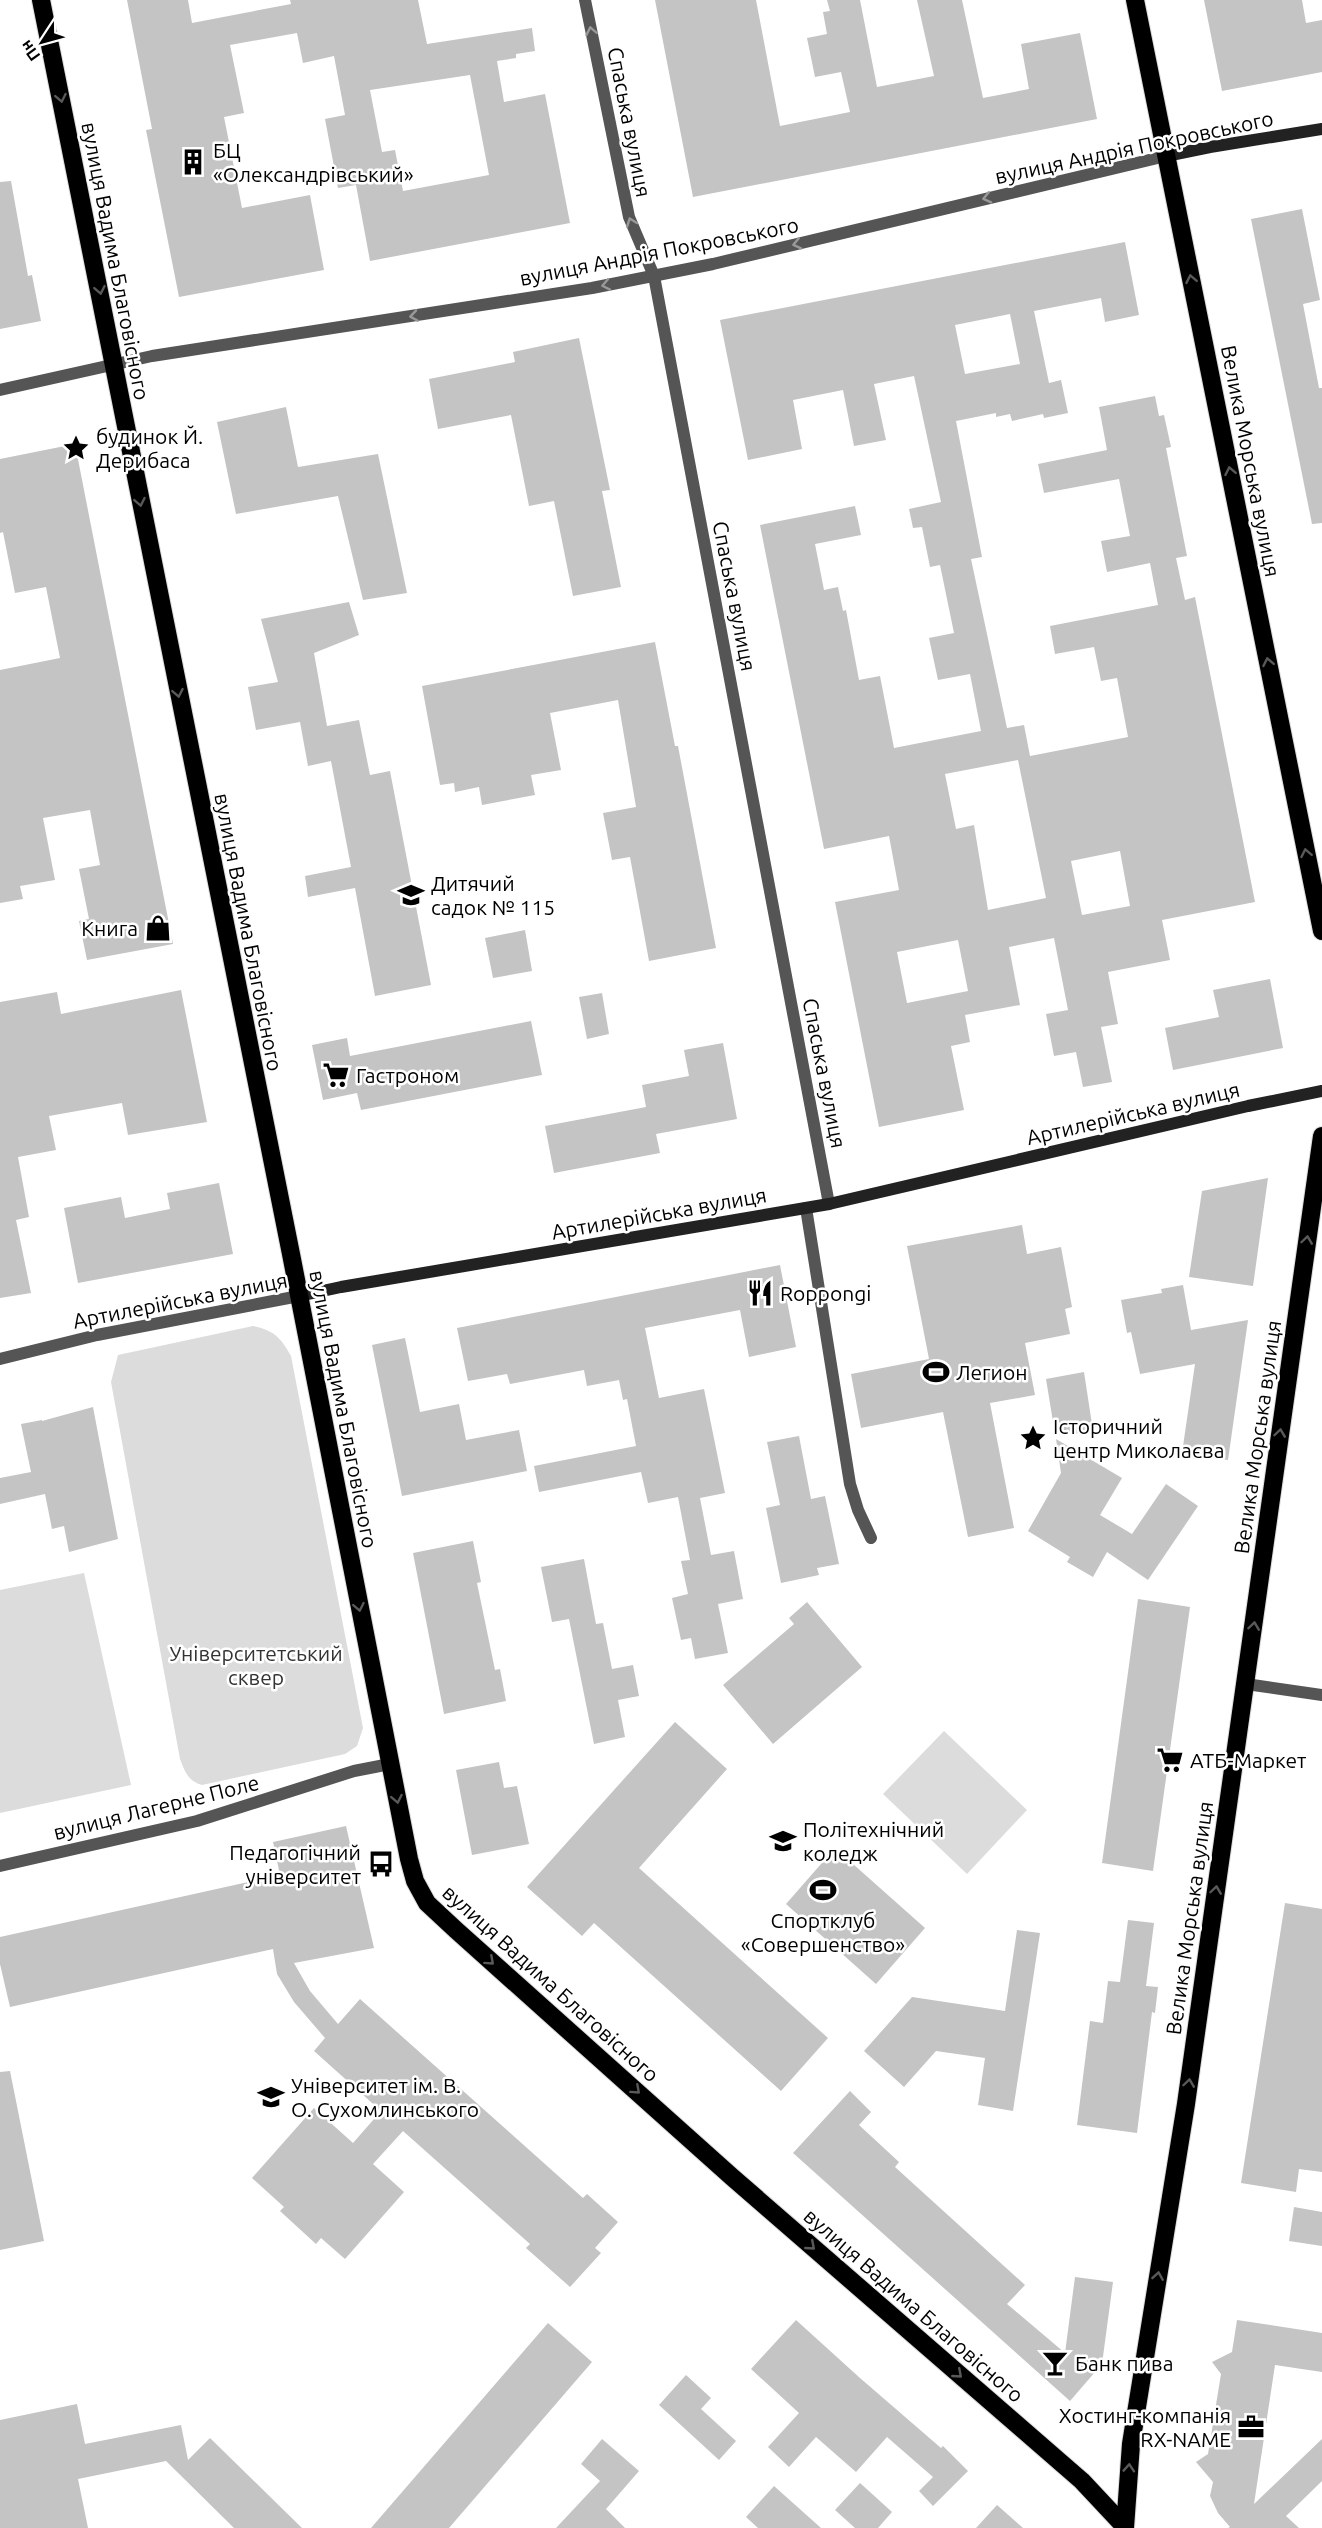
<svg xmlns="http://www.w3.org/2000/svg" width="1322" height="2528" font-family="Ubuntu,sans-serif">
<style>
.green{fill:#dcdcdc}
.building{fill:#c4c4c4;fill-rule:evenodd}
.lines{fill:none;stroke-linecap:round;stroke-linejoin:round}
.highway-casing{stroke:#dbdbdb;stroke-width:20}
.street{stroke:#555;stroke-width:12}
.secondary{stroke:#222;stroke-width:12}
.highway{stroke:#000;stroke-width:18}
.oneway{stroke:#999}
.oneway2{stroke:#595959}
.labels{text-anchor:middle;dominant-baseline:central;stroke-width:5;stroke-linejoin:round;paint-order:stroke}
.street-label{font-size:21px;fill:#000;stroke:#fff}
.poi-label{font-size:21px;fill:#000;stroke:#fff;text-anchor:start}
.park-label{font-size:21px;fill:#333;stroke:#fff}
</style>
<rect width="100%" height="100%" fill="#fff"/>
<g class="green">
<path d="M253,1326c21,4 28,12 38,30l72,372 -6,18 -12,8 -143,31c-14,-4 -17,-13 -22,-26l-69,-377 7,-27z"/>
<polygon points="84,1573 131,1785 0,1813 0,1590"/>
<polygon points="944,1731 1027,1810 967,1874 883,1794"/>
</g>
<g class="building">
<path d="M127,0h61l4,23 99,-19 -1,-4h128l9,44 105,-16 3,23 -19,3v4l-19,3 7,41 41,-8 25,129 -200,38 -14,-76 -18,3 -13,-69 20,-4 -11,-59 -31,7 -6,-30 -67,12 14,68 -20,4 18,91 68,-13 14,75 -145,27 -33,-167 6,-1zM470,75l19,100 -86,16 -8,-41 -13,2 -12,-62z"/>
<polygon points="655,0 756,0 780,126 850,112 841,72 815,77 807,38 827,34 823,12 830,11 827,0 860,0 877,87 934,76 917,0 962,0 983,98 1029,89 1021,44 1080,33 1097,119 693,197"/>
<polygon points="1204,0 1302,0 1306,23 1322,20 1322,72 1222,91"/>
<polygon points="11,181 28,276 32,275 41,321 0,329 0,182"/>
<polygon points="1302,209 1320,300 1303,304 1319,388 1322,388 1322,523 1312,524 1251,219"/>
<path d="M1125,242l14,73 -34,7 -4,-24 -67,13 15,72 12,-3 7,33 -24,5 -1,-4 -31,7 -2,-7 -14,3v-4l-40,8 26,136 -11,2 36,169 17,-3 6,31 98,-19 -11,-59 -16,3 -7,-34 -39,7 -5,-28 108,-21 -8,-42 -43,9 -6,-31 29,-5 -11,-57 -75,14 -6,-29 69,-14 -8,-43 56,-11 4,20 5,-1 7,32 -5,1 21,108 -11,2 9,42 10,-3 60,305 -93,18 8,40 -62,12 10,52 -17,3 11,55 -29,5 -7,-35 -22,4 -8,-42 22,-4 -14,-72 -45,9 11,58 -55,10 5,27 -19,4 13,64 -85,17 -44,-225 64,-12 -10,-54 -65,13 -64,-324 95,-19 6,29 -46,9 9,46 14,-3 5,24 3,-1 13,70 21,-4 14,72 87,-17 -11,-57 -32,6 -9,-42 25,-5 -14,-68 -10,2 -8,-40 -9,1 -4,-19 32,-7 -27,-126 -40,8 12,56 -32,6 -11,-56 -50,10 9,49 -54,11 -28,-140zM1010,314l10,50 -55,10 -10,-49zM1018,760l28,138 -58,12 -14,-85 -18,4 -11,-55zM1120,851l10,55 -48,9 -11,-54zM958,940l10,51 -61,12 -10,-51z"/>
<polygon points="579,338 610,490 602,491 621,587 573,596 554,501 529,506 511,415 438,429 429,379 515,362 513,352"/>
<polygon points="286,407 298,467 378,454 407,593 363,600 338,496 236,514 217,422"/>
<polygon points="75,444 173,944 87,960 79,921 89,919 79,869 100,865 90,810 43,818 55,880 20,886 23,899 0,903 0,670 60,658 46,587 15,593 3,532 0,533 0,459"/>
<polygon points="349,602 359,635 314,653 327,726 359,720 370,775 390,771 431,985 375,996 355,888 308,897 305,876 351,867 331,761 308,766 300,722 256,730 248,687 278,682 261,619"/>
<polygon points="655,642 675,746 678,746 716,948 649,961 630,857 612,860 603,813 636,807 618,700 550,713 561,770 531,775 535,795 482,805 479,787 455,792 454,783 440,785 422,686"/>
<polygon points="525,930 532,971 493,978 485,938"/>
<polygon points="1270,979 1283,1048 1173,1070 1165,1028 1219,1017 1213,990"/>
<polygon points="181,990 207,1122 128,1135 122,1103 49,1116 56,1150 18,1157 29,1217 16,1220 31,1293 0,1298 0,1002 57,992 61,1014"/>
<polygon points="602,993 609,1034 587,1039 579,997"/>
<polygon points="531,1021 542,1075 361,1110 357,1093 323,1100 312,1045 347,1038 350,1056"/>
<polygon points="723,1043 737,1119 656,1134 660,1153 554,1173 545,1126 646,1107 642,1085 689,1076 684,1050"/>
<polygon points="1268,1178 1253,1286 1189,1277 1202,1191"/>
<polygon points="219,1183 233,1254 78,1283 64,1208 121,1197 125,1218 170,1209 167,1193"/>
<polygon points="1022,1225 1027,1254 1061,1247 1072,1307 1065,1309 1070,1334 1025,1343 1035,1395 990,1403 1014,1528 968,1537 943,1412 861,1428 851,1374 929,1359 907,1246"/>
<polygon points="780,1265 796,1347 749,1357 740,1310 645,1328 659,1398 704,1389 725,1493 700,1498 711,1555 734,1551 743,1599 718,1604 728,1653 695,1659 691,1638 681,1640 672,1598 688,1594 681,1561 690,1560 678,1497 648,1503 641,1472 539,1492 534,1466 636,1446 627,1399 623,1400 619,1380 587,1386 584,1370 510,1384 507,1374 468,1381 457,1328"/>
<polygon points="1183,1285 1191,1330 1248,1320 1228,1460 1182,1453 1195,1364 1140,1374 1131,1332 1127,1333 1121,1300 1162,1293 1161,1289"/>
<polygon points="405,1338 420,1412 459,1404 466,1440 519,1430 527,1471 402,1496 372,1345"/>
<polygon points="1084,1372 1093,1431 1065,1435 1055,1434 1046,1379"/>
<polygon points="93,1407 118,1539 69,1552 64,1526 52,1529 45,1494 0,1504 0,1478 31,1472 21,1424 42,1420 42,1421"/>
<polygon points="799,1436 811,1499 825,1496 839,1564 817,1568 819,1575 781,1583 766,1508 780,1505 767,1442"/>
<polygon points="1056,1439 1122,1478 1100,1515 1132,1534 1166,1484 1198,1506 1148,1580 1107,1552 1093,1577 1067,1562 1070,1557 1028,1531 1061,1473"/>
<polygon points="473,1541 481,1582 477,1583 495,1670 500,1669 506,1701 444,1714 413,1553"/>
<polygon points="584,1559 596,1624 603,1623 612,1669 633,1665 639,1696 618,1700 625,1737 594,1744 569,1619 552,1622 541,1567"/>
<polygon points="1138,1599 1190,1607 1153,1871 1102,1863"/>
<polygon points="807,1602 862,1667 773,1744 723,1685 794,1624 789,1618"/>
<polygon points="675,1722 727,1769 639,1868 828,2038 781,2091 594,1923 582,1936 527,1887"/>
<polygon points="499,1762 504,1788 517,1786 529,1844 472,1855 456,1770"/>
<polygon points="346,1826 374,1948 294,1963 310,1991 338,2024 360,1999 583,2198 587,2194 618,2222 595,2248 601,2253 570,2287 526,2248 530,2244 403,2131 373,2164 404,2192 345,2259 321,2238 316,2244 280,2211 284,2207 252,2178 314,2108 353,2143 381,2111 314,2051 325,2038 294,2002 277,1974 273,1949 10,2007 0,1964 0,1937 280,1875 273,1842"/>
<polygon points="835,1848 925,1928 876,1984 786,1904"/>
<polygon points="1285,1903 1322,1909 1322,2172 1299,2169 1296,2192 1241,2183"/>
<polygon points="1128,1920 1154,1923 1146,1986 1158,1987 1155,2013 1152,2012 1137,2133 1077,2125 1090,2021 1103,2023 1108,1981 1120,1982"/>
<polygon points="1017,1930 1040,1933 1013,2111 978,2105 985,2058 936,2051 904,2087 864,2051 912,1997 1005,2011"/>
<polygon points="10,2071 44,2241 0,2250 0,2072"/>
<polygon points="850,2091 871,2112 859,2125 899,2162 895,2167 1025,2285 1007,2304 1065,2353 1075,2277 1113,2282 1102,2364 1070,2401 793,2153"/>
<polygon points="1294,2207 1322,2212 1322,2246 1289,2241"/>
<polygon points="796,2320 860,2378 941,2448 943,2446 968,2471 933,2506 919,2491 933,2477 887,2437 856,2472 816,2437 789,2467 768,2447 799,2413 751,2369"/>
<polygon points="1237,2320 1322,2333 1322,2372 1275,2365 1254,2504 1322,2439 1322,2481 1286,2516 1299,2528 1228,2528 1230,2527 1218,2513 1210,2496 1213,2482 1196,2462 1208,2454 1221,2374 1212,2362 1232,2352"/>
<polygon points="548,2323 592,2362 449,2528 371,2528"/>
<polygon points="686,2375 711,2398 701,2409 736,2441 719,2460 659,2405"/>
<polygon points="77,2404 85,2444 181,2425 188,2460 210,2438 302,2528 234,2528 166,2461 78,2479 88,2528 0,2528 0,2420"/>
<polygon points="602,2439 639,2471 606,2509 625,2528 556,2528 600,2481 581,2464"/>
<polygon points="860,2483 892,2512 878,2528 855,2528 835,2510"/>
<polygon points="774,2486 821,2528 758,2528 746,2517"/>
<polygon points="997,2505 1023,2528 976,2528"/>
</g>
<g class="lines">
<g class="highway-casing">
<g id="highway">
<polyline points="41,0 291,1254 409,1859 415,1881 427,1903 456,1930 732,2177 1082,2481 1125,2527"/>
<polyline points="1135,0 1322,931"/>
<polyline points="1125,2528 1131,2444 1186,2104 1322,1136"/>
</g>
</g>
<g class="street">
<polyline points="585,0 629,217 654,276 829,1204"/>
<polyline points="0,390 152,356 592,288 713,264 1166,156"/>
<polyline points="806,1208 850,1484 858,1510 871,1538"/>
<polyline points="0,1359 97,1335 299,1296"/>
<polyline points="1246,1684 1322,1695"/>
<polyline points="0,1866 197,1821 354,1771 390,1764"/>
</g>
<g class="secondary">
<polyline points="1166,156 1210,147 1322,129"/>
<polyline points="299,1296 341,1287 829,1204 1248,1106 1322,1091"/>
</g>
<use href="#highway" class="highway"/>
</g>
<defs><path id="oneway-chevron" d="M-2-3.5L2.5 0L-2 3.5" fill="none" stroke-width="1.6" stroke-linecap="round" stroke-linejoin="round" transform="scale(1.5)"/></defs>
<g class="oneway">
<use href="#oneway-chevron" transform="translate(591 31) rotate(-101)"/>
<use href="#oneway-chevron" transform="translate(987 198) rotate(167)"/>
<use href="#oneway-chevron" transform="translate(631 222) rotate(-110)"/>
<use href="#oneway-chevron" transform="translate(797 244) rotate(167)"/>
<use href="#oneway-chevron" transform="translate(606 285) rotate(169)"/>
<use href="#oneway-chevron" transform="translate(414 316) rotate(171)"/>
</g>
<g class="oneway2">
<use href="#oneway-chevron" transform="translate(61 98) rotate(79)"/>
<use href="#oneway-chevron" transform="translate(1191 279) rotate(-101)"/>
<use href="#oneway-chevron" transform="translate(100 290) rotate(79)"/>
<use href="#oneway-chevron" transform="translate(1230 471) rotate(-101)"/>
<use href="#oneway-chevron" transform="translate(140 502) rotate(79)"/>
<use href="#oneway-chevron" transform="translate(1268 662) rotate(-101)"/>
<use href="#oneway-chevron" transform="translate(178 693) rotate(79)"/>
<use href="#oneway-chevron" transform="translate(1306 853) rotate(-101)"/>
<use href="#oneway-chevron" transform="translate(1307 1240) rotate(-82)"/>
<use href="#oneway-chevron" transform="translate(1280 1433) rotate(-82)"/>
<use href="#oneway-chevron" transform="translate(359 1607) rotate(79)"/>
<use href="#oneway-chevron" transform="translate(1254 1626) rotate(-82)"/>
<use href="#oneway-chevron" transform="translate(397 1799) rotate(79)"/>
<use href="#oneway-chevron" transform="translate(1216 1890) rotate(-82)"/>
<use href="#oneway-chevron" transform="translate(490 1961) rotate(42)"/>
<use href="#oneway-chevron" transform="translate(1189 2083) rotate(-82)"/>
<use href="#oneway-chevron" transform="translate(636 2090) rotate(42)"/>
<use href="#oneway-chevron" transform="translate(811 2246) rotate(41)"/>
<use href="#oneway-chevron" transform="translate(1158 2276) rotate(-81)"/>
<use href="#oneway-chevron" transform="translate(958 2374) rotate(41)"/>
<use href="#oneway-chevron" transform="translate(1129 2468) rotate(-86)"/>
</g>
<defs>
<g id="building-bare" transform="scale(2.07)"><path d="M-4-6H4V6H1V3H-1V6H-4ZM-2.5-4.3h1.7v1.8h-1.7ZM.8-4.3h1.7v1.8H.8ZM-2.5-1h1.7V.8h-1.7ZM.8-1h1.7V.8H.8Z" fill="#000" stroke="#fff" stroke-width="2.5" paint-order="stroke"/></g>
<g id="sight-bare" transform="scale(2.07)"><path d="M0-6L1.8-2.2L6-1.7L2.9 1.2L3.7 5.4L0 3.3L-3.7 5.4L-2.9 1.2L-6-1.7L-1.8-2.2Z" fill="#000" stroke="#fff" stroke-width="2.5" paint-order="stroke"/></g>
<g id="school-bare" transform="scale(2.07)"><path d="M0-5L7-2L0 1L-7-2ZM-4 1L0 2.5L4 1V4Q0 6-4 4Z" fill="#000" stroke="#fff" stroke-width="2.5" paint-order="stroke"/></g>
<g id="shop-bare" transform="scale(2.07)"><path d="M-5-2.5h2.3a2.7 3.5 0 0 1 5.4 0H5L5.5 6h-11ZM-1.5-2.5h3a1.5 2.3 0 0 0-3 0Z" fill="#000" stroke="#fff" stroke-width="2.5" paint-order="stroke"/></g>
<g id="supermarket-bare" transform="scale(2.07)"><path d="M-6-5.5h2.5l.6 2H6L4.5 2H-2.5L-4.4-4H-6ZM-1.5 3.2a1.3 1.3 0 1 0 .1 0ZM3 3.2a1.3 1.3 0 1 0 .1 0Z" fill="#000" stroke="#fff" stroke-width="2.5" paint-order="stroke"/></g>
<g id="restaurant-bare" transform="scale(2.07)"><path d="M-5-6h1v4h1v-4h1v4h1v-4h1v5L-1.5 .5V6h-2V.5L-5-1ZM5-6V6H3V1.5H1.5Q1.5-4 5-6Z" fill="#000" stroke="#fff" stroke-width="2.5" paint-order="stroke"/></g>
<g id="stadium-bare" transform="scale(2.07)"><path d="M0-5a6.5 5 0 1 0 0 10a6.5 5 0 1 0 0-10ZM-3.5-1.8h7v3.6h-7Z" fill="#000" stroke="#fff" stroke-width="2.5" paint-order="stroke"/></g>
<g id="university-bare" transform="scale(2.07)"><path d="M0-5L7-2L0 1L-7-2ZM-4 1L0 2.5L4 1V4Q0 6-4 4Z" fill="#000" stroke="#fff" stroke-width="2.5" paint-order="stroke"/></g>
<g id="bus-bare" transform="scale(2.07)"><path d="M-5-6H5V4H4V6H2V4H-2V6H-4V4H-5ZM-3.5-4V0h7V-4ZM-3.5 1.2v1.5H-2V1.2ZM2 1.2v1.5H3.5V1.2Z" fill="#000" stroke="#fff" stroke-width="2.5" paint-order="stroke"/></g>
<g id="bar-bare" transform="scale(2.07)"><path d="M-6-5H6L.8 .8V4.5H3.5V6h-7V4.5H-.8V.8Z" fill="#000" stroke="#fff" stroke-width="2.5" paint-order="stroke"/></g>
<g id="office-bare" transform="scale(2.07)"><path d="M-6-3h4V-5.5h4V-3h4V5H-6ZM-1-4.5V-3h2v-1.5ZM-6 0V1H6V0Z" fill="#000" stroke="#fff" stroke-width="2.5" paint-order="stroke"/></g>
</defs>
<g fill-rule="evenodd">
<use href="#building-bare" x="193" y="162"/>
<use href="#sight-bare" x="76" y="448"/>
<use href="#school-bare" x="411" y="895"/>
<use href="#shop-bare" x="158" y="928"/>
<use href="#supermarket-bare" x="336" y="1075"/>
<use href="#restaurant-bare" x="760" y="1293"/>
<use href="#stadium-bare" x="936" y="1372"/>
<use href="#sight-bare" x="1033" y="1438"/>
<use href="#supermarket-bare" x="1170" y="1760"/>
<use href="#university-bare" x="783" y="1841"/>
<use href="#bus-bare" x="381" y="1864"/>
<use href="#stadium-bare" x="823" y="1890"/>
<use href="#university-bare" x="271" y="2097"/>
<use href="#bar-bare" x="1055" y="2363"/>
<use href="#office-bare" x="1251" y="2427"/>
</g>
<g class="labels">
<g class="street-label">
<text transform="translate(630 122) rotate(79)">Спаська вулиця</text>
<text transform="translate(1134 147) rotate(-12)">вулиця Андрія Покровського</text>
<text transform="translate(659 251) rotate(-11)">вулиця Андрія Покровського</text>
<text transform="translate(116 261) rotate(79)">вулиця Вадима Благовісного</text>
<text transform="translate(1251 461) rotate(79)">Велика Морська вулиця</text>
<text transform="translate(735 596) rotate(79)">Спаська вулиця</text>
<text transform="translate(249 932) rotate(79)">вулиця Вадима Благовісного</text>
<text transform="translate(825 1073) rotate(79)">Спаська вулиця</text>
<text transform="translate(1133 1113) rotate(-13)">Артилерійська вулиця</text>
<text transform="translate(659 1213) rotate(-10)">Артилерійська вулиця</text>
<text transform="translate(180 1300) rotate(-11)">Артилерійська вулиця</text>
<text transform="translate(344 1409) rotate(79)">вулиця Вадима Благовісного</text>
<text transform="translate(1257 1437) rotate(-82)">Велика Морська вулиця</text>
<text transform="translate(156 1807) rotate(-14)">вулиця Лагерне Поле</text>
<text transform="translate(1189 1918) rotate(-82)">Велика Морська вулиця</text>
<text transform="translate(551 1983) rotate(42)">вулиця Вадима Благовісного</text>
<text transform="translate(914 2305) rotate(41)">вулиця Вадима Благовісного</text>
</g>
<g class="poi-label">
<text x="213" y="150">БЦ<tspan x="213" dy="24">«Олександрівський»</tspan></text>
<text x="96" y="436">будинок Й.<tspan x="96" dy="24">Дерибаса</tspan></text>
<text x="431" y="883">Дитячий<tspan x="431" dy="24">садок № 115</tspan></text>
<text x="138" y="928" text-anchor="end">Книга</text>
<text x="356" y="1075">Гастроном</text>
<text x="780" y="1293">Roppongi</text>
<text x="956" y="1372">Легион</text>
<text x="1053" y="1426">Історичний<tspan x="1053" dy="24">центр Миколаєва</tspan></text>
<text x="1190" y="1760">АТБ-Маркет</text>
<text x="803" y="1829">Політехнічний<tspan x="803" dy="24">коледж</tspan></text>
<text x="361" y="1852" text-anchor="end">Педагогічний<tspan x="361" dy="24">університет</tspan></text>
<text x="823" y="1920" text-anchor="middle">Спортклуб<tspan x="823" dy="24">«Совершенство»</tspan></text>
<text x="291" y="2085">Університет ім. В.<tspan x="291" dy="24">О. Сухомлинського</tspan></text>
<text x="1075" y="2363">Банк пива</text>
<text x="1231" y="2415" text-anchor="end">Хостинг-компанія<tspan x="1231" dy="24">RX-NAME</tspan></text>
</g>
<g class="park-label">
<text x="256" y="1653">Університетський<tspan x="256" dy="24">сквер</tspan></text>
</g>
</g>
<g transform="translate(42 42) rotate(234)" stroke="#ffffff" stroke-width="4.5" paint-order="stroke">
<path d="M0-4.5L10 22L0 15L-10 22Z" fill="#000000"/>
<text y="-9" font-size="16" font-weight="bold" text-anchor="middle" fill="#000000">Пн</text>
</g>
</svg>
